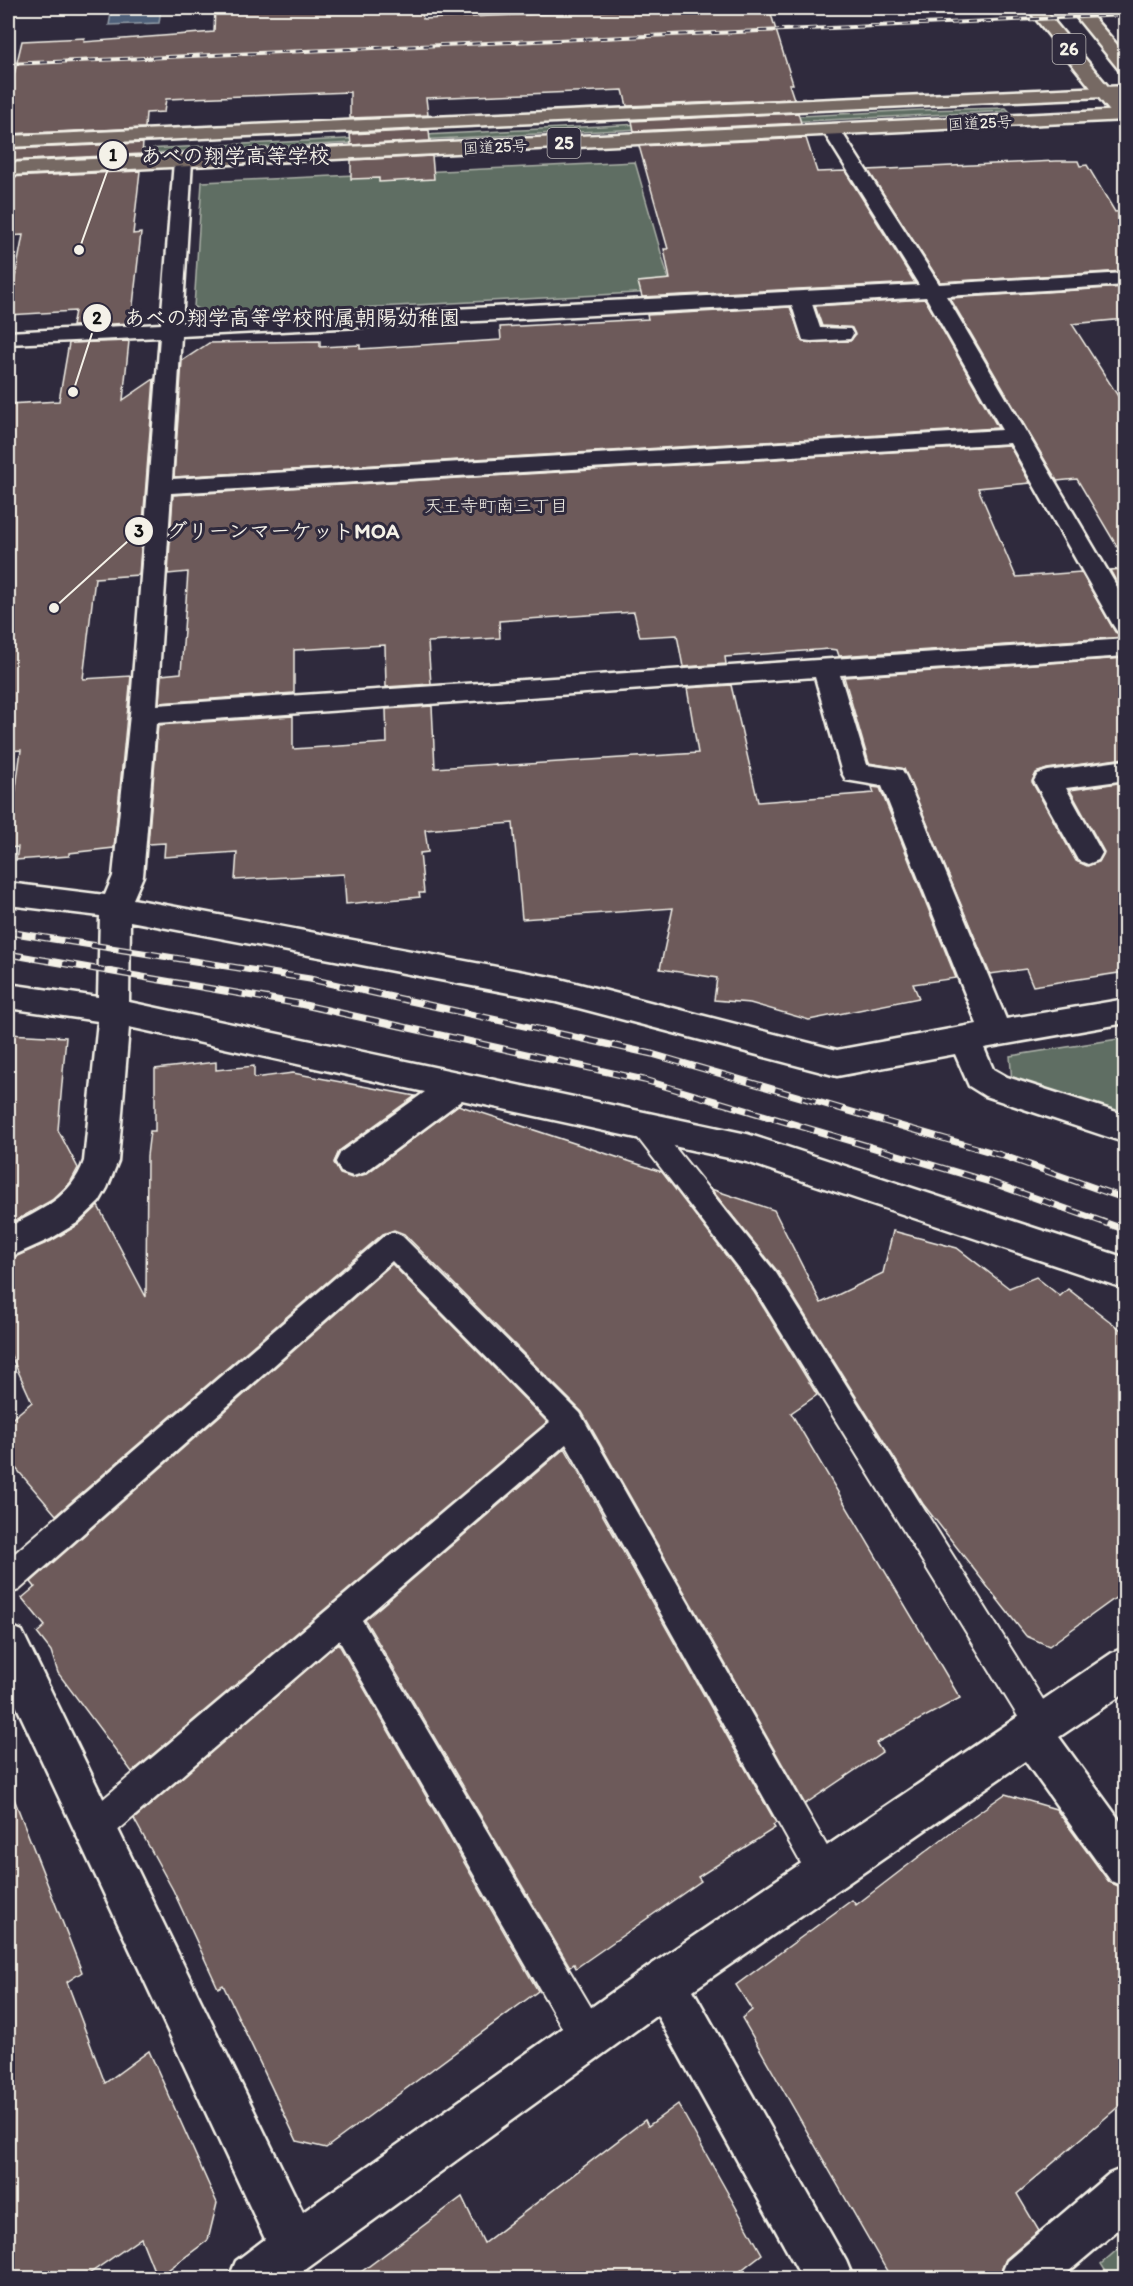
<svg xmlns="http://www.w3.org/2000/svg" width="1133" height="2286" font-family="Itim,'Klee One',sans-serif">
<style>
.green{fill:#5f6e64;stroke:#aab0a6;stroke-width:1.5}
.water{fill:#4f617a;stroke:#919ba6;stroke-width:1.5}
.building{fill:#6d5a5a;stroke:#f4f1e8;stroke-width:1.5}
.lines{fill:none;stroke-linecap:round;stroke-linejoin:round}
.lane-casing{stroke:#f4f1e8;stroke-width:4}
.street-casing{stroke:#f4f1e8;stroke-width:5}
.primary-casing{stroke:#f4f1e8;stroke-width:5}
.highway-casing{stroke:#f4f1e8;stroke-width:5}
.lane{fill:#2f2a3d;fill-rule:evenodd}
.street{fill:#2f2a3d;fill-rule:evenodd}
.primary{fill:#766964;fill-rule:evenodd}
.highway{fill:#766964;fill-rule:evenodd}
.rail-far1-casing{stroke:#f4f1e8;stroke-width:4}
.rail-casing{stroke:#f4f1e8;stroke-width:7}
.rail-far1{stroke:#2f2a3d;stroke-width:2;stroke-dasharray:8;stroke-linecap:butt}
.rail{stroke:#2f2a3d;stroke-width:4.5;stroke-dasharray:14;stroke-linecap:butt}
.labels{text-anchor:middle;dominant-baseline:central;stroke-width:6;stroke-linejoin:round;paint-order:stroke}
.far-street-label{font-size:16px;fill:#f4f1e8;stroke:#2f2a3d}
.shield{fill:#2f2a3d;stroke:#b9b5b5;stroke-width:1.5}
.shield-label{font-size:18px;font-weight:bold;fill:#f4f1e8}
.far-neighbourhood-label{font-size:18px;fill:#f4f1e8;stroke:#2f2a3d}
.leader{fill:none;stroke:#f4f1e8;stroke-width:2}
.callout-dot{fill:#f4f1e8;stroke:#2f2a3d;stroke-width:2}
.mark-label{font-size:18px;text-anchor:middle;font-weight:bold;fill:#111}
.callout-label{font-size:21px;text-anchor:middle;font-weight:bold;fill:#f4f1e8;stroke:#2f2a3d;stroke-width:6;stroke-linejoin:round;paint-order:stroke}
</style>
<rect width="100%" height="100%" fill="#2f2a3d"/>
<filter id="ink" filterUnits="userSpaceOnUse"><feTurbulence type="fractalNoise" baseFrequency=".0167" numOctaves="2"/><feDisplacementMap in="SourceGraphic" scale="12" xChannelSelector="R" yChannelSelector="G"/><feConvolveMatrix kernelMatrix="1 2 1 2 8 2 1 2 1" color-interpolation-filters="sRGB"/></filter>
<g filter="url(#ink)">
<g class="green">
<polygon points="1006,108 1009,111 8,160 8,156 918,110"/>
<polygon points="635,162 672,291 210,316 194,307 202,182"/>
<polygon points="1125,1038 1125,1117 1012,1083 1010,1056"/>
<polygon points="1125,2243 1125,2278 1110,2278 1101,2264"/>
</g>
<polygon class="water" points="112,8 161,8 159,23 109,25"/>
<g class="building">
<polygon points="215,8 421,8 423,19 681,8 769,8 793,84 789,84 794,99 627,106 623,90 426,98 428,115 350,118 350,92 166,99 164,112 146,113 145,128 8,134 8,100 22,41 85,38 84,42 214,32"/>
<polygon points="798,113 801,123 634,131 632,121"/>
<polygon points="429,130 430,141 351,145 350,134"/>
<polygon points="806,138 817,172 845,171 915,283 642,297 638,282 670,279 664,249 668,249 639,146"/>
<polygon points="143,143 142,154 8,161 8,149"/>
<polygon points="432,156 434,179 379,182 379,178 351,179 351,160"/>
<polygon points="1056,161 1078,161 1080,166 1087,165 1115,212 1125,211 1125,271 940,282 868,170"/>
<polygon points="140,171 133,234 141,233 131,323 72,326 75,311 8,315 23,235 8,236 8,177"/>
<polygon points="1125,287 1125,319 1072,324 1125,407 1125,560 1077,479 1057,481 950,298"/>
<polygon points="925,299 998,428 174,477 182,361 209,343 320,341 320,347 360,345 360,349 501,340 500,327 648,319 647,315 790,307 803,342 850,341 855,335 852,328 822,326 815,306"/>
<polygon points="129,341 123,400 154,379 139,575 95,578 83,679 131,676 114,848 69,853 69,856 16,860 18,847 8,848 21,750 8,751 8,404 59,401 69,343"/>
<polygon points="1009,445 1030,483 978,488 1016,577 1081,572 1115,632 1125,637 839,656 837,650 829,649 725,657 726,664 683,667 677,635 640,637 634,612 499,621 500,638 428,642 431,684 386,687 385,645 294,650 294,693 159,703 161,675 181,673 188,572 168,574 173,495"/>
<polygon points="1125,569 1125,597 1110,570"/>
<polygon points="1125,658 1125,758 1047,769 1036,773 1032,782 1076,861 1087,866 1099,862 1104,852 1070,790 1125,782 1125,972 1033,986 1026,969 990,974 904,769 869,763 844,677"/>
<polygon points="731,685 758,802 874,793 872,787 880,788 956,978 913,984 919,998 809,1020 750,1003 714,1000 717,978 660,969 673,908 522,919 513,823 425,830 428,852 420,853 424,893 419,893 420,897 346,904 344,874 235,880 237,852 164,857 165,843 148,844 158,725 293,716 293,749 387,743 386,709 432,706 435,768 496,764 496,766 698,753 687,688"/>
<polygon points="8,1034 66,1037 58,1130 78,1168 70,1183 52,1200 8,1225"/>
<polygon points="216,1062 216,1070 254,1066 254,1078 293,1073 415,1096 339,1151 334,1163 340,1174 352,1178 366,1174 458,1105 662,1172 754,1292 817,1395 791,1413 960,1698 876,1743 882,1752 805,1804 582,1412 404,1234 394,1230 383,1234 56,1515 8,1459 8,1422 32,1402 8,1349 8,1260 51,1241 78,1225 98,1206 146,1297 147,1156 150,1131 155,1131 155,1069"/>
<polygon points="711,1189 774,1210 821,1303 883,1273 893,1231 957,1248 1009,1288 1036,1277 1060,1296 1068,1289 1125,1333 1125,1591 1049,1646 1026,1636 923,1504 778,1272"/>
<polygon points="392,1264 547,1422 132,1772 58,1673 51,1651 37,1633 45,1626 22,1598 35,1587 31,1582"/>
<polygon points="565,1448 776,1823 773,1825 775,1828 698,1877 701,1881 576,1968 574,1964 570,1967 365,1620"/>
<polygon points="338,1643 538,1991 326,2148 297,2141 223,1985 218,1988 173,1890 134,1819"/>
<polygon points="8,1791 11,1791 82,1972 67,1982 105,2083 149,2051 217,2203 208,2240 157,2278 141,2238 83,2278 8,2278"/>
<polygon points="1005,1794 1056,1809 1109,1882 1125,1889 1125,2101 1017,2194 1039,2231 1006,2259 998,2278 891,2278 742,2018 752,2010 736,1985 852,1900 856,1905 959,1826"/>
<polygon points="678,2104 762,2254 731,2278 353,2278 462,2197 484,2243 645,2120 648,2126"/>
</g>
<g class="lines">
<g class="lane-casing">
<g id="lane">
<polygon points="643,1115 652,1119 776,1273 1052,1714 1057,1725 1052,1736 1041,1741 1030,1736 756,1291 634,1133 630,1126 634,1119"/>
<polygon points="393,1232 402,1236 580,1413 841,1871 836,1883 824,1888 812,1883 566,1444 362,1620 601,2024 606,2037 601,2050 588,2055 575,2050 339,1640 108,1839 96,1844 84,1839 79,1827 84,1815 550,1422 392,1261 19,1590 8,1594 8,1559 384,1236"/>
</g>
</g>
<g class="street-casing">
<g id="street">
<path d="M832,125l7,2 2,4 98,153 187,-11v12l-180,11 180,306v31l-9,-2 -4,-6 -103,-182 -839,50 -14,212 969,-66v17l-286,19 27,90 35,5 4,7 100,242 120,-20v24l-142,25 9,21 14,8 119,38v28l-141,-47 -16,-10 -14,-32 -118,22 -281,-74 -426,-81 -1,81 618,132 379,124v31l-379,-127 -285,-62 -97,72 -12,4 -12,-4 -5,-10 5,-10 84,-60 -296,-65 -11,134 -11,27 -8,14 -22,21 -27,16 -42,19v-31c32,-16 64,-30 76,-66l14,-140 -90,-13v-24l90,13 2,-81 -92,-11v-22l97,12 8,-19 17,-161 30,-378 -152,7v-12l153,-8 13,-163 2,-4h14l2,4 -10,162 737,-38 -96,-154 2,-4zM926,297l76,133 -830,49 9,-143 611,-31 11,35 8,1 39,-2 3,-5 -3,-5 -30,-1 -8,-24zM815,677l27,96 4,7 36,6 95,238 -140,26 -281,-72 -423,-79 10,-23 13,-153z"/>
<polygon points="1126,760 1126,780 1066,788 1102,853 1098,860 1088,864 1078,860 1034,781 1038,774 1048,771"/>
<polygon points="8,1625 22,1631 303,2212 648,1967 1112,1653 1126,1647 1126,1692 1059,1737 1126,1829 1126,1887 1111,1881 1025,1761 693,1990 846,2261 853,2278 802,2278 657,2015 294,2278 229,2278 236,2261 265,2239 8,1688"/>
<polygon points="1126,2167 1126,2223 1061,2278 1000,2278 1007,2261 1109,2174"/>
</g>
</g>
<g class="primary-casing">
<g id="primary">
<polygon points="1027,8 1043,8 1126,108 1126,125 1120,124"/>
<polygon points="1069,8 1085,8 1126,55 1126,72 1120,71"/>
</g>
</g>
<g class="highway-casing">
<g id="highway">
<polygon points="1126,86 1126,96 8,147 8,136"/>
<polygon points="1126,110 1126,120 8,175 8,163"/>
</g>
</g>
<use href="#lane" class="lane"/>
<use href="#street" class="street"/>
<use href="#primary" class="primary"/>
<use href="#highway" class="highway"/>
<g class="rail-far1-casing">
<polyline id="rail-far1" points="8,64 1126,15"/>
</g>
<g class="rail-casing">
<g id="rail">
<polyline points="8,932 310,979 652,1054 1001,1155 1126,1199"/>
<polyline points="8,954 300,1004 644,1080 993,1183 1126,1230"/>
</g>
</g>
<use href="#rail-far1" class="rail-far1"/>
<use href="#rail" class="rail"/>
</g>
</g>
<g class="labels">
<g class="far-street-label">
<text transform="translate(980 123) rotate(-3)">国道25号</text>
<text transform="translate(495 147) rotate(-3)">国道25号</text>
</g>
<g class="shield">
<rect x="1052.5" y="34" width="33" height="30" rx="4.5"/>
<rect x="547.5" y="128" width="33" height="30" rx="4.5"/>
</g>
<g class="shield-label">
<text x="1069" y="49">26</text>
<text x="564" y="143">25</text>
</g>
<g class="far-neighbourhood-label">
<text x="496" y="506">天王寺町南三丁目</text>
</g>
</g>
<path class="leader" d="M79 250L113 155M73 392L97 318M54 608L139 531"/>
<g class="callout-dot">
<circle cx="79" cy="250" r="6"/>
<circle cx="73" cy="392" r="6"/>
<circle cx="54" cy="608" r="6"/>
<circle cx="113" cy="155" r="15"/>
<circle cx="97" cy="318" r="15"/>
<circle cx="139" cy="531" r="15"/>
</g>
<g class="mark-label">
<text x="113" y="161">1</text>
<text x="97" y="324">2</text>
<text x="139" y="537">3</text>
</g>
<g class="callout-label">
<text x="235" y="163">あべの翔学高等学校</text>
<text x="292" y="325">あべの翔学高等学校附属朝陽幼稚園</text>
<text x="283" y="538">グリーンマーケットMOA</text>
</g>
<rect width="1133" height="2286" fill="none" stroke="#2f2a3d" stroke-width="30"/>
<rect x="15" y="15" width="1103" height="2256" fill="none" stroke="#f4f1e8" stroke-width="2" filter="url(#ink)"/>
</svg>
